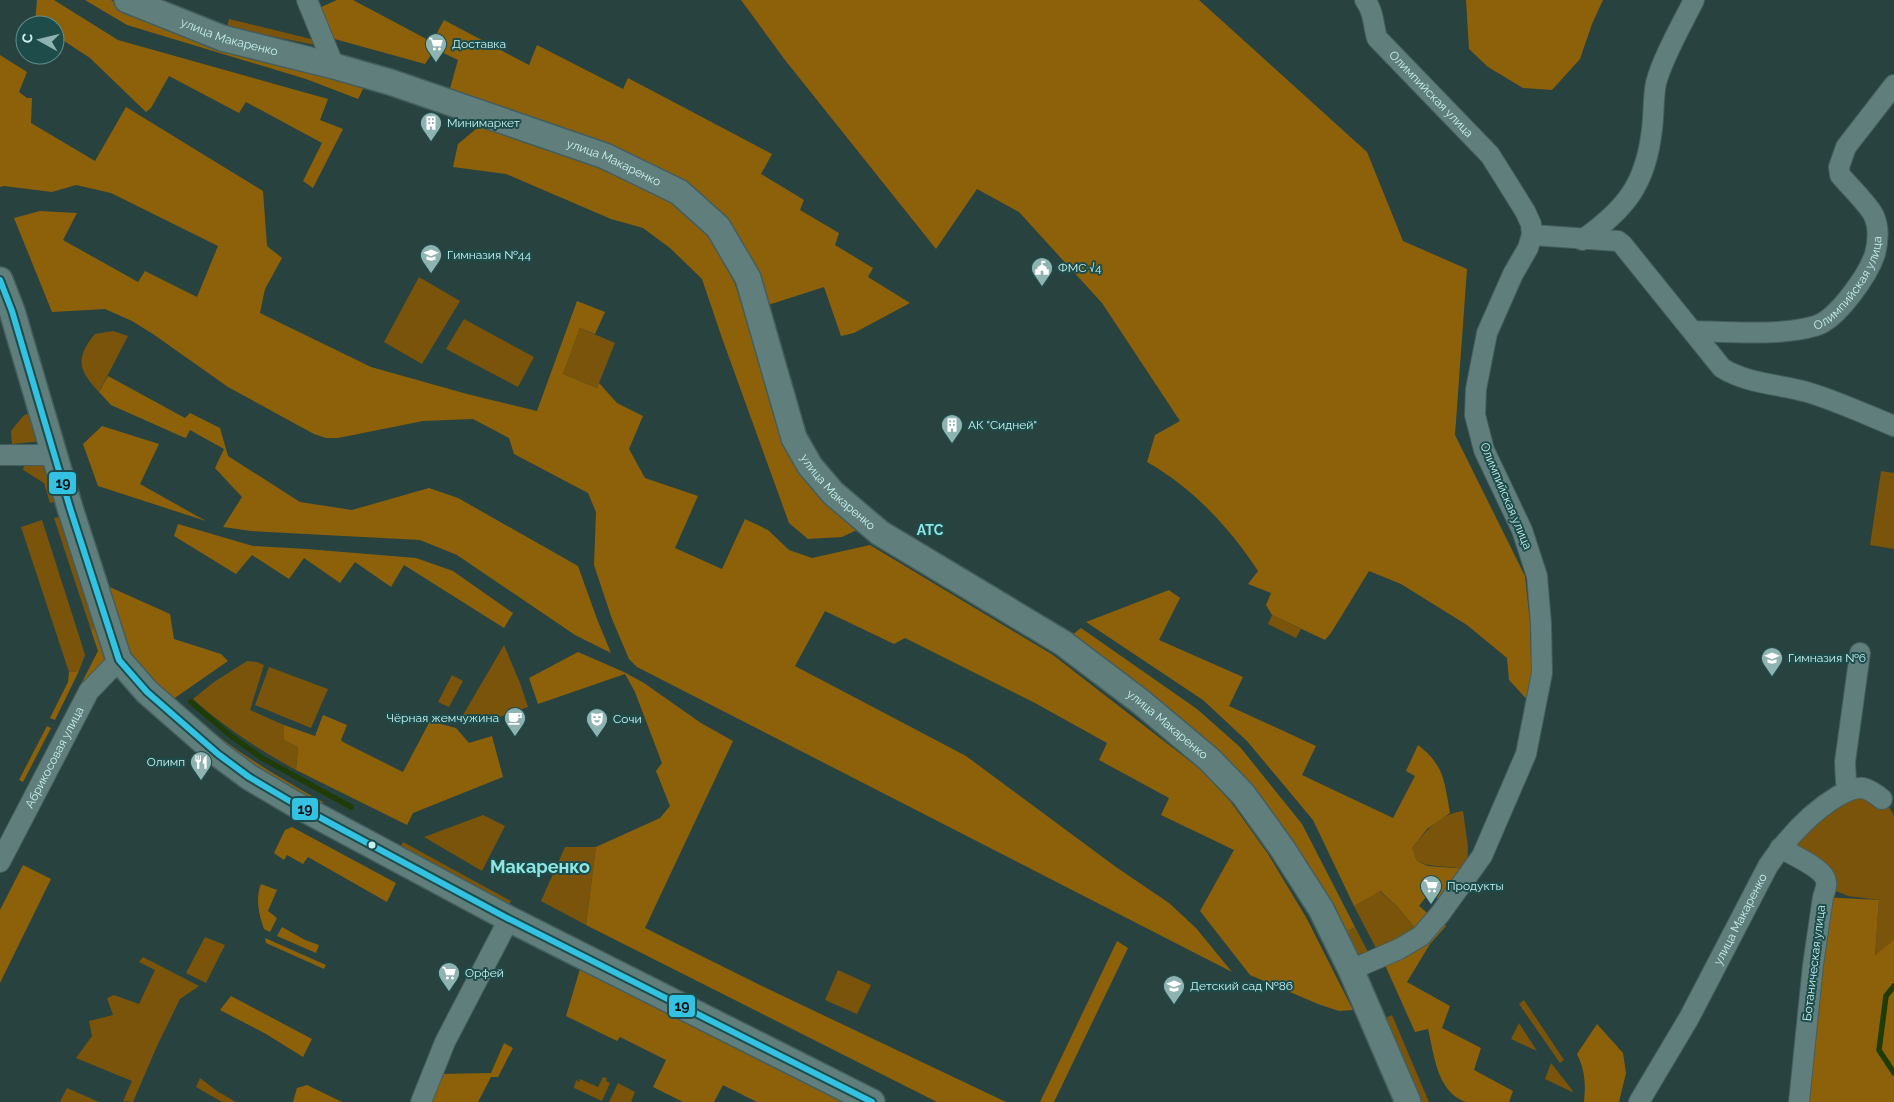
<svg xmlns="http://www.w3.org/2000/svg" width="1894" height="1102" font-family="Raleway,sans-serif">
<style>
.green{fill:#79540a}
.forest{fill:#8d6109}
.lines{fill:none;stroke-linecap:round;stroke-linejoin:round}
.stream{stroke:#1f3c06;stroke-width:5.5}
.minor-casing{stroke:#445e5d;stroke-width:22}
.tertiary-casing{stroke:#445e5d;stroke-width:28}
.minor{stroke:#5f7e7c;stroke-width:20}
.tertiary{stroke:#5f7e7c;stroke-width:25}
.bus-1-casing{stroke:#1d4c4b;stroke-width:10}
.bus-1{stroke:#33c2e2;stroke-width:6}
.bus-dot{fill:#c7f0ee;stroke:#1d4c4b;stroke-width:2}
.labels{text-anchor:middle;dominant-baseline:central;stroke-width:4;stroke-linejoin:round;paint-order:stroke}
.street-label{font-size:12px;fill:#c7f0ee;stroke:#1d4c4b}
.poi-label{font-size:12px;fill:#c7f0ee;stroke:#1d4c4b;text-anchor:start}
.neighbourhood-label{font-size:14px;font-weight:bold;fill:#8fe6e3;stroke:#1d4c4b}
.district-label{font-size:18px;font-weight:bold;fill:#8fe6e3;stroke:#1d4c4b}
.line-badge{stroke:#1d4c4b;stroke-width:2}
.pale-badge-label{font-size:14px;text-anchor:middle;font-weight:bold;fill:#111}
</style>
<rect width="100%" height="100%" fill="#284240"/>
<g class="green">
<polygon points="229,19 315,40 315,45 227,27"/>
<polygon points="419,277 460,301 422,364 384,342"/>
<polygon points="464,319 534,357 518,387 446,349"/>
<polygon points="580,328 615,343 597,388 563,374"/>
<path d="M113,331l15,5 -29,56c-21,-22 -24,-34 -4,-58z"/>
<polygon points="36,413 42,441 12,444 11,431 24,415"/>
<polygon points="25,461 50,466 60,501 50,503 44,483 23,470"/>
<polygon points="1881,471 1894,473 1894,549 1870,545"/>
<polygon points="68,515 102,625 91,630 54,518"/>
<polygon points="42,520 82,645 85,655 79,671 69,672 21,527"/>
<polygon points="1272,615 1301,629 1296,638 1268,624"/>
<polygon points="504,645 520,683 528,707 494,719 476,723 463,715"/>
<path d="M247,661l10,1 7,3 -14,45 34,15v15l14,7 -2,23c-37,-20 -72,-43 -103,-71l21,-17z"/>
<polygon points="269,667 328,689 311,728 255,705"/>
<polygon points="452,675 463,681 449,707 438,702"/>
<path d="M1849,790c19,5 36,5 45,26v123l-19,18 4,-57 -31,-4 -22,-9 -46,-39z"/>
<path d="M1463,811l5,36 -1,22 -39,-4 -11,-4 -5,-13c15,-18 27,-34 51,-37z"/>
<polygon points="483,815 505,826 482,871 424,837"/>
<polygon points="403,842 511,901 507,911 398,853"/>
<polygon points="565,847 596,847 586,925 541,901"/>
<polygon points="1379,891 1396,905 1417,930 1377,950 1354,906"/>
<polygon points="1355,927 1368,952 1356,955 1340,935"/>
<polygon points="205,937 225,945 206,983 186,973"/>
<polygon points="143,957 199,986 180,999 157,1046 133,1102 123,1101 132,1081 76,1058 92,1036 89,1021 113,1015 107,998 114,995 139,1004 155,970 139,962"/>
<polygon points="838,970 871,985 857,1014 825,1000"/>
<polygon points="1524,1000 1564,1060 1560,1063 1519,1004"/>
<polygon points="1392,1015 1429,1102 1417,1102 1384,1019"/>
<polygon points="1519,1023 1537,1051 1511,1039"/>
<polygon points="1551,1063 1573,1091 1572,1092 1545,1079"/>
<polygon points="603,1077 607,1078 606,1081 610,1083 602,1101 574,1088 576,1080 579,1082 580,1079 598,1087"/>
<polygon points="200,1078 217,1091 236,1102 222,1102 196,1087"/>
<polygon points="618,1083 635,1092 631,1102 609,1102"/>
<polygon points="67,1088 99,1102 60,1102"/>
</g>
<g class="forest">
<polygon points="37,0 54,0 118,40 328,99 320,120 343,129 313,188 303,181 322,143 246,102 239,113 169,76 151,108 146,112 90,58 55,35 55,25 40,25 35,22"/>
<polygon points="85,0 111,0 122,7 364,87 358,99 306,79 127,25"/>
<polygon points="337,0 353,0 432,42 444,20 529,65 537,45 623,89 628,78 772,154 761,174 804,200 800,210 839,233 835,245 873,268 868,277 910,303 854,333 841,336 824,287 765,306 723,216 449,92 458,60 435,49 425,64 331,38 319,8"/>
<path d="M741,0h458l168,152 36,89 64,28 -12,166 70,141 5,47 2,82 -23,-25 -2,-22 -40,-33 -66,-41 -32,-13 -38,62 -6,7 -53,-25 -6,-10 5,-12 -23,-9 10,-13c-29,-44 -65,-83 -111,-109l8,-27 25,-14 -78,-118 -83,-91 -42,-23 -41,60 -151,-189z"/>
<polygon points="1466,0 1603,0 1592,24 1580,59 1552,90 1523,88 1488,67 1469,49"/>
<polygon points="0,55 27,72 19,92 27,98 32,98 31,123 95,161 126,107 263,191 267,246 282,258 265,289 260,313 371,367 467,394 537,411 577,301 605,312 595,334 580,328 563,374 597,388 599,383 617,403 643,416 629,449 645,478 698,496 675,548 722,569 745,519 768,530 789,550 812,558 870,545 1053,655 1200,769 1230,801 1268,854 1307,919 1353,1010 1339,1011 1318,1004 1250,975 1200,911 1234,850 1161,815 1169,798 1099,760 1107,743 1035,703 905,638 894,644 825,611 795,666 966,756 1116,867 1169,903 1196,928 1232,972 637,667 629,659 612,619 594,565 596,512 588,493 514,454 509,438 473,419 423,421 338,438 326,438 314,434 228,387 153,334 132,321 105,309 52,312 14,218 40,211 77,213 63,240 138,282 145,271 197,297 218,246 111,193 76,185 52,192 4,186 0,187"/>
<polygon points="482,124 600,164 675,203 710,237 735,284 786,445 802,476 859,529 842,537 808,539 789,523 722,338 702,279 670,248 643,228 611,219 506,174 453,167 458,144"/>
<polygon points="108,376 185,418 190,413 220,428 228,456 300,502 352,510 429,488 458,498 578,566 597,619 611,653 575,635 457,555 420,540 251,531 223,527 242,497 215,468 224,449 190,430 186,438 183,437 111,405 99,392"/>
<polygon points="102,426 159,444 140,484 206,521 98,486 83,444"/>
<polygon points="178,524 253,546 307,549 416,558 453,571 513,613 504,628 404,565 391,587 355,562 340,583 304,558 289,579 252,555 236,574 174,536"/>
<polygon points="103,584 170,614 174,639 221,654 228,661 169,702 126,654"/>
<path d="M1169,590l11,8 -21,42 84,37 -14,29 87,40 -14,29 91,43 22,-42 -9,-5 12,-26c27,21 26,36 32,68l-23,16 -15,19 5,13 11,5 39,3 -25,32 -13,-8 -10,13 12,10 -14,14 -21,-25 -16,-14 -26,15 -41,-86 -66,-79 -44,-41 -117,-78z"/>
<polygon points="102,625 111,660 67,726 61,723 98,651 91,630"/>
<polygon points="1081,628 1197,709 1240,747 1302,824 1355,927 1340,935 1280,823 1216,752 1072,635"/>
<polygon points="578,652 624,672 644,683 701,723 733,741 645,928 764,987 1006,1102 937,1102 586,925 596,847 660,818 670,806 656,771 662,763 635,692 625,674 538,704 529,678"/>
<polygon points="79,671 55,720 50,718 68,682 69,672"/>
<polygon points="323,715 347,725 341,740 343,742 403,772 430,721 456,728 469,743 492,736 503,777 413,813 407,825 296,770 298,747 284,740 284,725 315,736"/>
<path d="M199,720c39,34 79,57 124,82l-4,7 -125,-81z"/>
<polygon points="47,726 51,728 23,782 19,780"/>
<polygon points="292,827 396,883 387,902 308,857 303,864 287,855 284,860 274,853 285,830"/>
<polygon points="23,865 51,879 0,983 0,910"/>
<path d="M261,884l16,6 -9,21 9,7 -7,14 -6,-3c-5,-14 -9,-31 -3,-45z"/>
<polygon points="1823,897 1879,900 1875,956 1894,939 1894,1102 1799,1102"/>
<path d="M1442,922l4,4 -16,18 -23,38 43,24 -8,22 39,20 -7,22 39,21 -4,11c-12,0 -33,0 -43,0 -29,-9 -32,-48 -38,-73l-13,3 -30,-67z"/>
<polygon points="282,927 305,940 319,945 316,953 277,936"/>
<polygon points="265,938 326,965 324,969 266,943"/>
<polygon points="1117,941 1128,948 1054,1102 1040,1102"/>
<polygon points="580,969 847,1102 757,1102 723,1085 714,1102 683,1102 653,1087 666,1060 620,1037 617,1041 566,1016"/>
<polygon points="231,996 312,1039 303,1057 266,1034 220,1010"/>
<path d="M1597,1024l26,29 3,20 -7,29h-35c2,-17 1,-32 -7,-48z"/>
<polygon points="504,1043 513,1048 498,1077 491,1077 478,1102 427,1102 438,1074 491,1073"/>
<polygon points="307,1085 342,1102 293,1102 297,1088"/>
</g>
<g class="lines">
<g class="stream">
<polyline points="191,702 231,736 262,758 351,807"/>
<polyline points="1894,986 1886,996 1879,1050 1894,1073"/>
</g>
<g class="minor-casing">
<g id="minor">
<polyline points="307,0 334,66"/>
<path id="s1" d="M1365,0c9,12 8,24 12,38l113,117 35,56 6,13 1,11 86,6 4,3 100,124c26,16 57,16 85,24 30,9 58,22 87,34"/>
<path d="M1582,240c44,-31 64,-56 70,-111 2,-15 1,-31 4,-46 6,-24 26,-59 38,-83"/>
<path id="s2" d="M1693,331c35,1 89,5 122,-5 22,-6 53,-51 60,-72 3,-12 4,-27 -1,-38 -5,-11 -25,-30 -34,-41l-1,-8 7,-20 48,-62"/>
<polyline points="0,455 55,455"/>
<polyline points="1849,790 1846,782 1845,762 1860,653"/>
<path d="M1780,848c11,6 40,19 45,30 3,6 0,13 -2,19l-10,68 -14,137"/>
<path id="s3" d="M0,862l89,-171 30,-31"/>
<polyline points="1351,970 1399,949 1421,936 1440,914 1482,856 1526,754 1542,673 1541,624 1537,576 1522,530 1484,450 1475,415 1476,389 1487,333 1513,274 1528,248 1532,235"/>
<polyline points="421,1102 445,1042 509,919"/>
<path id="s4" d="M1639,1102l50,-84 79,-152c19,-28 40,-52 70,-70 7,-4 15,-9 25,-8 8,2 13,6 19,11"/>
</g>
</g>
<g class="tertiary-casing">
<g id="tertiary">
<path id="s5" d="M127,0l95,38 112,28 56,16 215,74 74,36 39,35 30,51 46,160 16,28 23,27 47,40 183,110 78,59 68,57 34,35 39,54 39,61 30,61 57,132"/>
<polyline points="0,280 12,311 70,508 119,660 147,692 218,754 249,777 293,803 509,919 872,1102"/>
</g>
</g>
<use href="#minor" class="minor"/>
<use href="#tertiary" class="tertiary"/>
<g class="bus-1-casing">
<polyline id="bus-1" points="0,280 12,311 70,508 119,660 147,692 218,754 249,777 293,803 509,919 872,1102"/>
</g>
<use href="#bus-1" class="bus-1"/>
</g>
<defs>
<g id="supermarket-pin" transform="scale(1.125)"><path d="M0 17L-7.5 6A9.5 9.5 0 1 1 7.5 6Z" fill="#8fb3b1" stroke="#1d4c4b"/><path d="M-6-5.5h2.5l.6 2H6L4.5 2H-2.5L-4.4-4H-6ZM-1.5 3.2a1.3 1.3 0 1 0 .1 0ZM3 3.2a1.3 1.3 0 1 0 .1 0Z" fill="#fff"/></g>
<g id="building-pin" transform="scale(1.125)"><path d="M0 17L-7.5 6A9.5 9.5 0 1 1 7.5 6Z" fill="#8fb3b1" stroke="#1d4c4b"/><path d="M-4-6H4V6H1V3H-1V6H-4ZM-2.5-4.3h1.7v1.8h-1.7ZM.8-4.3h1.7v1.8H.8ZM-2.5-1h1.7V.8h-1.7ZM.8-1h1.7V.8H.8Z" fill="#fff"/></g>
<g id="school-pin" transform="scale(1.125)"><path d="M0 17L-7.5 6A9.5 9.5 0 1 1 7.5 6Z" fill="#8fb3b1" stroke="#1d4c4b"/><path d="M0-5L7-2L0 1L-7-2ZM-4 1L0 2.5L4 1V4Q0 6-4 4Z" fill="#fff"/></g>
<g id="civic-pin" transform="scale(1.125)"><path d="M0 17L-7.5 6A9.5 9.5 0 1 1 7.5 6Z" fill="#8fb3b1" stroke="#1d4c4b"/><path d="M-.6-6.5H3V-4.5H.6V-3L4-1V1h2V6H-6V1h2V-1L-.6-3ZM-1.2 2.5V6h2.4V2.5Z" fill="#fff"/></g>
<g id="university-pin" transform="scale(1.125)"><path d="M0 17L-7.5 6A9.5 9.5 0 1 1 7.5 6Z" fill="#8fb3b1" stroke="#1d4c4b"/><path d="M0-5L7-2L0 1L-7-2ZM-4 1L0 2.5L4 1V4Q0 6-4 4Z" fill="#fff"/></g>
<g id="cafe-pin" transform="scale(1.125)"><path d="M0 17L-7.5 6A9.5 9.5 0 1 1 7.5 6Z" fill="#8fb3b1" stroke="#1d4c4b"/><path d="M-5.5-4.5H6V0H3Q3 3.5 0 3.5H-2.5Q-5.5 3.5-5.5 0ZM3-3.2v2h1.7v-2ZM-6 4.5H4V6H-6Z" fill="#fff"/></g>
<g id="theatre-pin" transform="scale(1.125)"><path d="M0 17L-7.5 6A9.5 9.5 0 1 1 7.5 6Z" fill="#8fb3b1" stroke="#1d4c4b"/><path d="M-5-5.5Q0-4 5-5.5V0Q5 5 0 6Q-5 5-5 0ZM-3.3-2.5H-1v1.5H-3.3ZM1-2.5H3.3v1.5H1ZM-2.8 1Q0 5.5 2.8 1Z" fill="#fff"/></g>
<g id="restaurant-pin" transform="scale(1.125)"><path d="M0 17L-7.5 6A9.5 9.5 0 1 1 7.5 6Z" fill="#8fb3b1" stroke="#1d4c4b"/><path d="M-5-6h1v4h1v-4h1v4h1v-4h1v5L-1.5 .5V6h-2V.5L-5-1ZM5-6V6H3V1.5H1.5Q1.5-4 5-6Z" fill="#fff"/></g>
</defs>
<g fill-rule="evenodd">
<use href="#supermarket-pin" x="436" y="44"/>
<use href="#building-pin" x="431" y="123"/>
<use href="#school-pin" x="431" y="255"/>
<use href="#civic-pin" x="1042" y="268"/>
<use href="#building-pin" x="952" y="425"/>
<use href="#university-pin" x="1772" y="658"/>
<use href="#cafe-pin" x="515" y="718"/>
<use href="#theatre-pin" x="597" y="719"/>
<use href="#restaurant-pin" x="201" y="762"/>
<use href="#supermarket-pin" x="1431" y="886"/>
<use href="#supermarket-pin" x="449" y="973"/>
<use href="#school-pin" x="1174" y="986"/>
</g>
<circle class="bus-dot" cx="372" cy="845" r="4.5"/>
<g class="labels">
<g class="street-label">
<text stroke="none"><textPath href="#s5" startOffset="109">улица Макаренко</textPath></text>
<text stroke="none"><textPath href="#s1" startOffset="118">Олимпийская улица</textPath></text>
<text stroke="none"><textPath href="#s5" startOffset="514">улица Макаренко</textPath></text>
<text stroke="none"><textPath href="#s2" startOffset="179">Олимпийская улица</textPath></text>
<text stroke="none"><textPath href="#s5" startOffset="934">улица Макаренко</textPath></text>
<text transform="translate(1506 496) rotate(67)">Олимпийская улица</text>
<text stroke="none"><textPath href="#s5" startOffset="1339">улица Макаренко</textPath></text>
<text stroke="none"><textPath href="#s3" startOffset="118">Абрикосовая улица</textPath></text>
<text stroke="none"><textPath href="#s4" startOffset="209">улица Макаренко</textPath></text>
<text transform="translate(1814 963) rotate(-83)">Ботаническая улица</text>
</g>
<g class="poi-label">
<text x="452" y="44">Доставка</text>
<text x="447" y="123">Минимаркет</text>
<text x="447" y="255">Гимназия №44</text>
<text x="1058" y="268">ФМС √4</text>
<text x="968" y="425">АК "Сидней"</text>
<text x="1788" y="658">Гимназия №6</text>
<text x="499" y="718" text-anchor="end">Чёрная жемчужина</text>
<text x="613" y="719">Сочи</text>
<text x="185" y="762" text-anchor="end">Олимп</text>
<text x="1447" y="886">Продукты</text>
<text x="465" y="973">Орфей</text>
<text x="1190" y="986">Детский сад №86</text>
</g>
<g class="neighbourhood-label">
<text x="930" y="530">АТС</text>
</g>
<g class="district-label">
<text x="540" y="866">Макаренко</text>
</g>
</g>
<g class="line-badge">
<rect x="48" y="471" width="29" height="24" rx="5" fill="#33c2e2"/>
<rect x="291" y="797" width="28" height="24" rx="5" fill="#33c2e2"/>
<rect x="668" y="994" width="28" height="24" rx="5" fill="#33c2e2"/>
</g>
<g class="pale-badge-label">
<text x="63" y="488">19</text>
<text x="305" y="814">19</text>
<text x="682" y="1011">19</text>
</g>
<g transform="translate(40 40) rotate(278)"><circle r="24" fill="#1d4c4b" stroke="#618e8c"/>
<path d="M0-4L9 19L0 12L-9 19Z" fill="#8fb3b1"/>
<text y="-8" font-size="14" font-weight="bold" text-anchor="middle" fill="#c7f0ee">С</text>
</g>
</svg>
